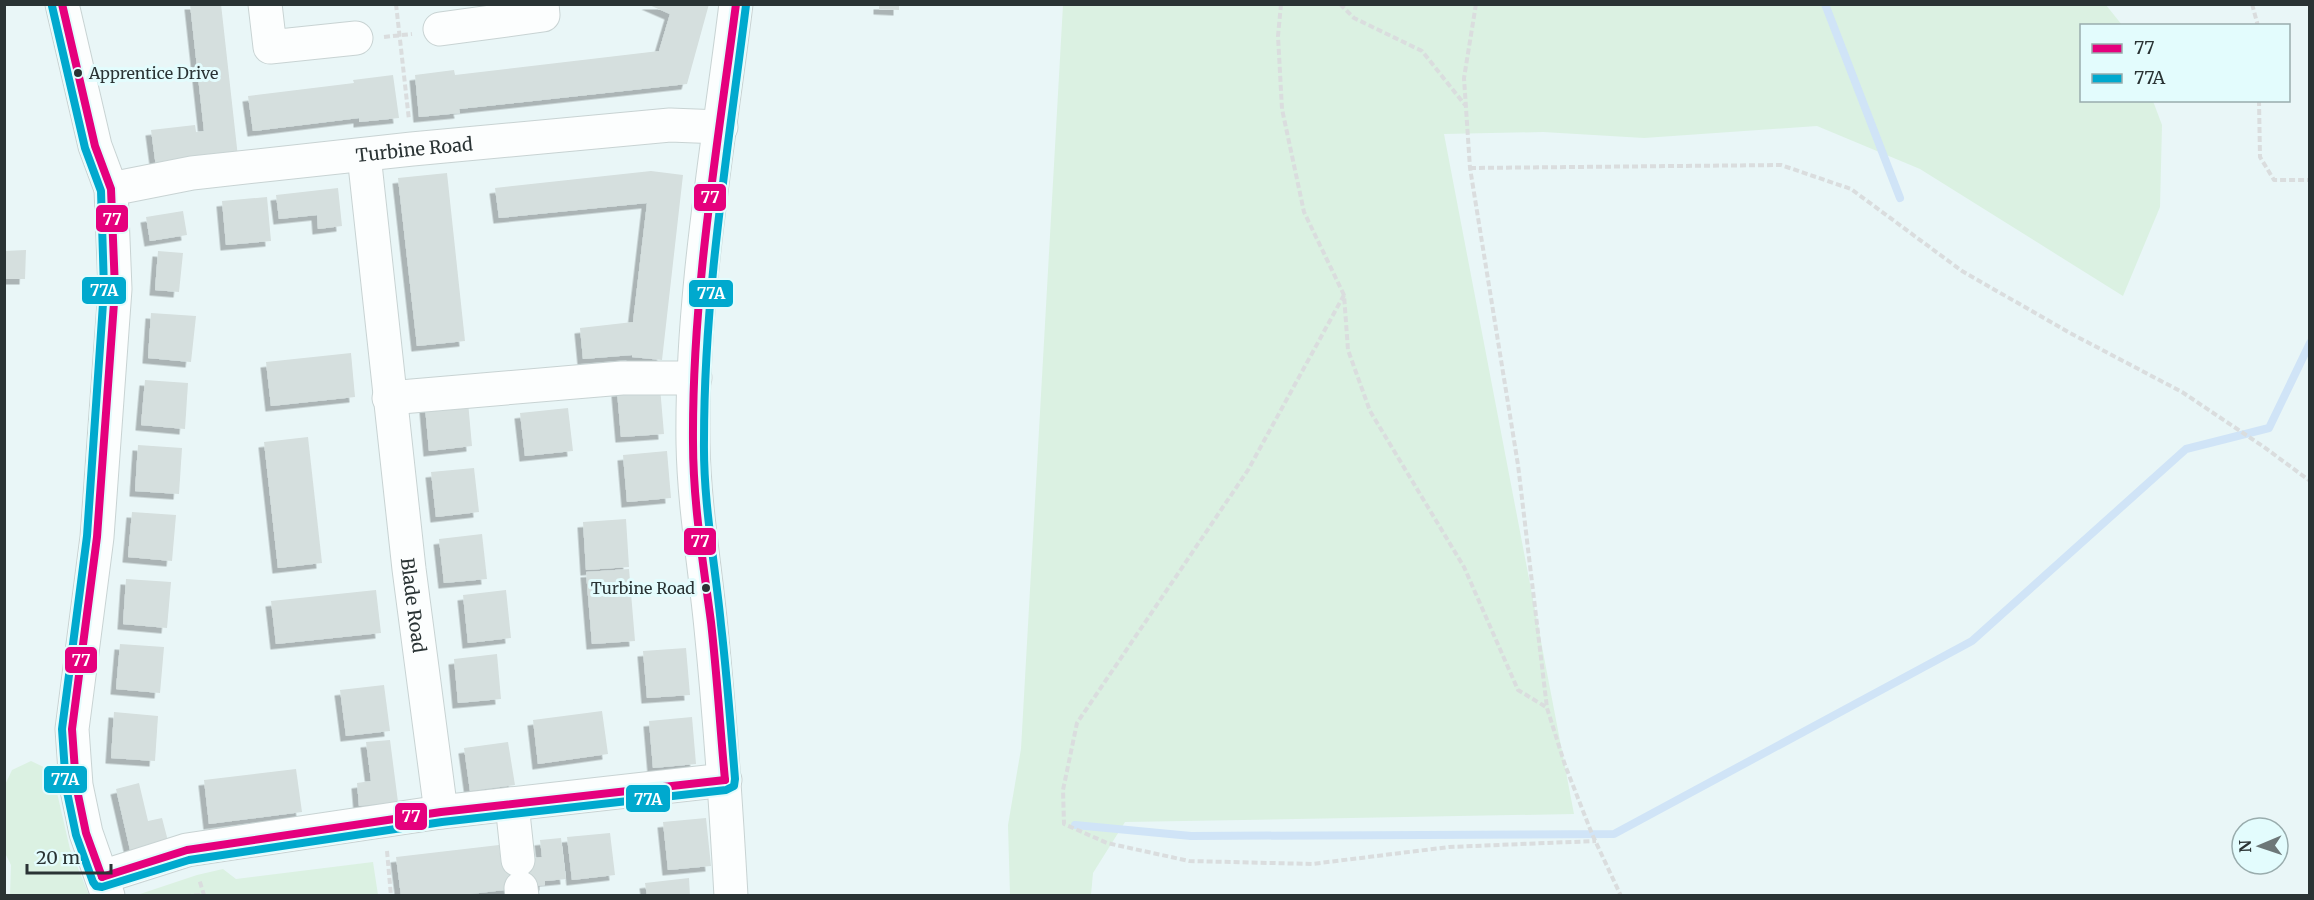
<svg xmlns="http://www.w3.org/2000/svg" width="2314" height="900" font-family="Merriweather,serif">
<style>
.green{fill:#dbf1e2}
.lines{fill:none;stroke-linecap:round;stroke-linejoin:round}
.stream{stroke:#d0e4f7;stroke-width:8}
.building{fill:#d5dfde;filter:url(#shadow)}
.minor-casing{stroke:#c8d3d3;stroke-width:35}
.path{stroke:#daddde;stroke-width:4;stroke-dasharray:6 3;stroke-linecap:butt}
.minor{stroke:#fcfefe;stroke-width:33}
.bus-1-casing{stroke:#e3fcfd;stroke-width:12}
.bus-2-casing{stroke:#e3fcfd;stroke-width:12}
.bus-1{stroke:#e5007d;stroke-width:8}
.bus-2{stroke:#00a9ce;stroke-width:8}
.bus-dot{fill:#2a3334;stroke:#e3fcfd;stroke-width:2}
.labels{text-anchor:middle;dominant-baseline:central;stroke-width:6;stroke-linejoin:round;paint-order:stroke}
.bus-label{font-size:16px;fill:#2a3334;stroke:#e3fcfd;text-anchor:start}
.street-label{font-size:18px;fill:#2a3334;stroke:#e3fcfd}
.line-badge{stroke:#e3fcfd;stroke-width:2}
.badge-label{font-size:16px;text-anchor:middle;font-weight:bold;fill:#fff}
</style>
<defs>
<filter id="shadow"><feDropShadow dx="-5.5" dy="5.5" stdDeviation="0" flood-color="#0004"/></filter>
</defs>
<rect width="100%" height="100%" fill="#e9f6f7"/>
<g class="green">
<polygon points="1063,5 2106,5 2122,25 2082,26 2082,100 2153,101 2162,125 2160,207 2123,296 1920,169 1817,126 1644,138 1543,132 1444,134 1574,814 1125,822 1093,873 1091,895 1010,895 1008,825 1021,749"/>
<polygon points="31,761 52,771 70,849 89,895 10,895 11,865 5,853 4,787 12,770"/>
<polygon points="373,862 378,895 137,895 197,875 223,869 236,879"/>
</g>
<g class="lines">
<g class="stream">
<polyline points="1825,4 1900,198"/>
<polyline points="1075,825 1191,836 1614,834 1972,641 2186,449 2269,428 2310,343"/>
</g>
</g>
<g class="building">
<polygon points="190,4 221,4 238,157 156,167 151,130 195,125 196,132 204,131"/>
<polygon points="647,4 709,4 687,84 459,109 460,113 419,117 415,75 454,70 455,75 659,51 670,14"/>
<polygon points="879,4 899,4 899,10 879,9"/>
<polygon points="393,75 399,118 359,122 359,118 253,131 248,96 354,83 353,80"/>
<polygon points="651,171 683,175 662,360 632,357 632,355 583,359 580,328 633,322 647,203 499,218 495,188"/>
<polygon points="447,173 465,341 417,346 398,178"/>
<polygon points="338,188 342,226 318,229 317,215 279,219 276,195"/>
<polygon points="267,197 271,241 226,245 222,201"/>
<polygon points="183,211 187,235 150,241 146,217"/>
<polygon points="26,250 25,279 4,279 4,251"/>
<polygon points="158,251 183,253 179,292 155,290"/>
<polygon points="151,313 196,316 191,362 148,358"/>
<polygon points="351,353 355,397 271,406 266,362"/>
<polygon points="145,380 188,383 185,429 141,425"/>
<polygon points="660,387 664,434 621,437 617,391"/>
<polygon points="468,402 472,446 429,451 425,407"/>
<polygon points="568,408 573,451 525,456 520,413"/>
<polygon points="308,437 322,563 278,568 264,442"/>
<polygon points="138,445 182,448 179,494 135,491"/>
<polygon points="667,451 671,498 627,502 623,455"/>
<polygon points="474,468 479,512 436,517 431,472"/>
<polygon points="132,512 176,515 172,561 128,557"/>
<polygon points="626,519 629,567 586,570 583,522"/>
<polygon points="482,534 487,579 444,583 439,539"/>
<polygon points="629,569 635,641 592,644 586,572"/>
<polygon points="126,579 171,582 167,628 123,624"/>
<polygon points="376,590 381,633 276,644 271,601"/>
<polygon points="506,590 511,638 468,643 463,595"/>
<polygon points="120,644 164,647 160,693 116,689"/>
<polygon points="686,648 690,695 647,698 643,651"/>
<polygon points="497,654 501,699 458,703 454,659"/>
<polygon points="384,685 390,731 346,736 340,690"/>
<polygon points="602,711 608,754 538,764 533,720"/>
<polygon points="114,712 158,716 155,761 111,758"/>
<polygon points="692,717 696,764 653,768 649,721"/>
<polygon points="390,740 398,802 359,806 357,783 371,781 366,742"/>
<polygon points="508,742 515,785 470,791 464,748"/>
<polygon points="296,769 302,812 209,824 204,780"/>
<polygon points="139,783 148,821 162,818 168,841 130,850 116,789"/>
<polygon points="706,818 711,866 668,870 663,822"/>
<polygon points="610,833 615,875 572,880 567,837"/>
<polygon points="561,838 566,879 545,881 545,885 454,896 401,896 396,857 499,845 501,862 542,857 540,840"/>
<polygon points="689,878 690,896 647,896 645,883"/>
</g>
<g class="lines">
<g class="minor-casing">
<g id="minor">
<polyline points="62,4 95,146 111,189 115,289 97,537 72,729 76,785 86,833 108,896"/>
<polyline points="265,4 270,47 356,38"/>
<polyline points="440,29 543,15 542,4"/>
<path id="s1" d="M364,155l45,414 32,243"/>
<path id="s2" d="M111,189l81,-16 220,-24 258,-24 51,2"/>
<polyline points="389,398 622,378 695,378"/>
<polyline points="512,804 518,860"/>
<polyline points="102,877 187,850 441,812 725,780"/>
<polyline points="521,888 522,896"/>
<path d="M731,896c-5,-90 -11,-179 -20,-268 -6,-62 -17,-123 -18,-185 -2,-147 25,-293 43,-439"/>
</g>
</g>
<g class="path">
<polyline points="396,4 409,120"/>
<polyline points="1281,4 1278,36 1282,109 1304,212 1344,295 1348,350 1370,411 1464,567 1518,690 1546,707"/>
<polyline points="1340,4 1354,18 1422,51 1465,105"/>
<polyline points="1476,4 1464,78 1470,168 1518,465 1547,708 1565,765 1592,834 1621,896"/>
<polyline points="2252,4 2258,26"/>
<polyline points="384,37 412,34"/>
<polyline points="2259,100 2260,157 2274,180 2310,180"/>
<polyline points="1470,168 1781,165 1851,189 1962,271 2070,333 2182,392 2264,447 2310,481"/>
<polyline points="1344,295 1248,470 1077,723 1063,790 1064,824 1107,843 1189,861 1312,864 1449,847 1596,841"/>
<polyline points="387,851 391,896"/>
<polyline points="185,896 204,895 199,879"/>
</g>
<use href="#minor" class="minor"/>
<g class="bus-1-casing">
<g id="bus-1">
<polyline points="62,4 95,146 111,189 115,289 97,537 72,729 76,785 86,833 102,877"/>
<path d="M725,780c-5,-53 -8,-106 -14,-158 -8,-60 -18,-120 -18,-180 -1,-147 24,-293 43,-438"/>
<polyline points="102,877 187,850 441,812 725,780"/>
</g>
</g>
<g class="bus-2-casing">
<path id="bus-2" d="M52,6l33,142 16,43 3,98 -17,247 -25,193 4,58 10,48 17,47 3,4 6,1 87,-27 253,-38 284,-32 8,-4 1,-7c-4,-51 -8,-103 -14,-154 -6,-62 -18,-123 -17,-185 0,-146 24,-290 42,-435"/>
</g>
<use href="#bus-1" class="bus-1"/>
<use href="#bus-2" class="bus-2"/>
</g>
<g class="bus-dot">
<circle cx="78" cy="73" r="5"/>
<circle cx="706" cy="588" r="5"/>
</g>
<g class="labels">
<g class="bus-label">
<text x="89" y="73">Apprentice Drive</text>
<text x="695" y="588" text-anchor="end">Turbine Road</text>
</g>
<g class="street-label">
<text stroke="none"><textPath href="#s2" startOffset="306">Turbine Road</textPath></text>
<text stroke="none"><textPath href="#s1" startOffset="453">Blade Road</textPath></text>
</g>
</g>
<g class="line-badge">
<rect x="693" y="183" width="34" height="29" rx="6" fill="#e5007d"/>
<rect x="95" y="204" width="34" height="29" rx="6" fill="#e5007d"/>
<rect x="81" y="276" width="46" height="29" rx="6" fill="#00a9ce"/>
<rect x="688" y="279" width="46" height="29" rx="6" fill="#00a9ce"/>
<rect x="683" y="527" width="34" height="29" rx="6" fill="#e5007d"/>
<rect x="64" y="646" width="34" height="28" rx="6" fill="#e5007d"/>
<rect x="43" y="765" width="45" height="29" rx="6" fill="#00a9ce"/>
<rect x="625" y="784" width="46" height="29" rx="6" fill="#00a9ce"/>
<rect x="394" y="802" width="34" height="29" rx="6" fill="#e5007d"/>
</g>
<g class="badge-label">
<text x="710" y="203">77</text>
<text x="112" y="225">77</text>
<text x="104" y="296">77A</text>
<text x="711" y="299">77A</text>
<text x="700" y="547">77</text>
<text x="81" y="666">77</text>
<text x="65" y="785">77A</text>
<text x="648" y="805">77A</text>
<text x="411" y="822">77</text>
</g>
<rect width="2314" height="900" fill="none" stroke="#2a3334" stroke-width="12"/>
<rect x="2080" y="24" width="210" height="78" fill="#e3fcfd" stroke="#99acad" stroke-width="1.5"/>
<rect x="2092" y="44" width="30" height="9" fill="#e5007d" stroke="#99acad" stroke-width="1.5"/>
<text x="2134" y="54" font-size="18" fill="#2a3334">77</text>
<rect x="2092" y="74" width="30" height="9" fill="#00a9ce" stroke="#99acad" stroke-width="1.5"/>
<text x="2134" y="84" font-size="18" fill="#2a3334">77A</text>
<g transform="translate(2260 846) rotate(268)"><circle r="28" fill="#e3fcfd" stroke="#99acad" stroke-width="1.5"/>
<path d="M0-4.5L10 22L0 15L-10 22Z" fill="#6d7778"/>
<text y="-9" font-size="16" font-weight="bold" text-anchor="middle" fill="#2a3334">N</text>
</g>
<path d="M27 864v9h84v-9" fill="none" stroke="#2a3334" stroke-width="3"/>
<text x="36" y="864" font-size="18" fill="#2a3334" stroke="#e3fcfd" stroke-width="4.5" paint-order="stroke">20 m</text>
</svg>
